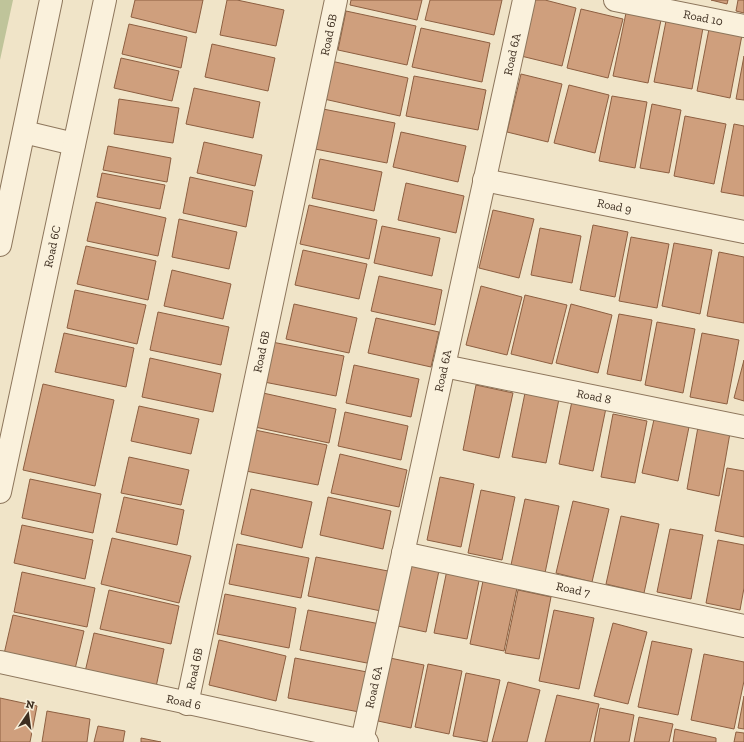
<svg xmlns="http://www.w3.org/2000/svg" width="744" height="742" font-family="'Zilla Slab',serif">
<style>
.cemetery{fill:#bfc49a}
.building{fill:#cf9f7d;stroke:#8d5f41}
.lines{fill:none;stroke-linecap:round;stroke-linejoin:round}
.minor-casing{stroke:#8d765c;stroke-width:24}
.minor{stroke:#faf1dc;stroke-width:22}
.labels{text-anchor:middle;dominant-baseline:central;stroke-width:3.5;stroke-linejoin:round;paint-order:stroke}
.street-label{font-size:12px;fill:#3d2e20;stroke:#f7eed8}
</style>
<rect width="100%" height="100%" fill="#f0e4c8"/>
<polygon class="cemetery" points="0,0 13,0 0,60"/>
<g class="building">
<polygon points="135,0 203,0 196,33 131,17"/>
<polygon points="227,0 237,0 284,10 276,46 220,35"/>
<polygon points="351,0 422,0 417,20 350,5"/>
<polygon points="430,0 502,0 494,35 425,20"/>
<polygon points="535,0 545,0 576,8 562,66 521,56"/>
<polygon points="711,0 728,0 727,4"/>
<polygon points="738,0 744,0 744,13 736,11"/>
<polygon points="581,9 623,19 608,78 567,68"/>
<polygon points="346,11 416,26 407,65 338,50"/>
<polygon points="626,13 661,20 648,83 613,76"/>
<polygon points="666,21 703,28 692,89 654,82"/>
<polygon points="129,24 187,37 181,68 122,54"/>
<polygon points="421,28 490,43 482,82 412,67"/>
<polygon points="709,29 742,35 730,98 697,91"/>
<polygon points="212,44 275,58 268,91 205,77"/>
<polygon points="744,56 744,100 736,99"/>
<polygon points="121,58 179,71 172,101 114,88"/>
<polygon points="331,61 408,78 400,116 324,99"/>
<polygon points="521,74 562,84 548,142 507,132"/>
<polygon points="414,76 486,90 478,130 406,116"/>
<polygon points="569,85 609,95 595,153 554,143"/>
<polygon points="194,88 260,102 253,138 186,124"/>
<polygon points="612,96 647,102 635,168 599,161"/>
<polygon points="119,99 179,108 173,143 114,134"/>
<polygon points="652,104 681,110 669,173 640,168"/>
<polygon points="323,109 395,123 387,163 315,149"/>
<polygon points="685,116 726,124 714,184 674,176"/>
<polygon points="734,124 744,126 744,196 721,192"/>
<polygon points="401,132 466,146 458,182 393,167"/>
<polygon points="204,142 262,155 255,186 197,173"/>
<polygon points="108,146 171,158 167,182 103,170"/>
<polygon points="320,159 382,172 374,211 312,198"/>
<polygon points="102,173 165,185 160,209 97,197"/>
<polygon points="190,177 253,191 246,227 183,213"/>
<polygon points="406,183 464,196 456,233 398,220"/>
<polygon points="96,202 166,218 158,256 87,241"/>
<polygon points="309,205 377,220 369,259 300,244"/>
<polygon points="493,210 534,219 519,278 479,268"/>
<polygon points="179,219 237,232 229,269 172,257"/>
<polygon points="593,225 628,232 615,297 580,290"/>
<polygon points="382,226 440,238 432,276 374,263"/>
<polygon points="540,228 581,236 572,283 531,275"/>
<polygon points="631,237 669,244 657,308 619,301"/>
<polygon points="674,243 712,250 700,314 662,306"/>
<polygon points="86,246 156,261 148,300 77,284"/>
<polygon points="303,250 367,264 359,299 295,285"/>
<polygon points="719,252 744,257 744,323 707,316"/>
<polygon points="172,270 231,284 223,319 164,306"/>
<polygon points="379,276 442,290 435,325 371,311"/>
<polygon points="481,286 522,297 507,355 466,345"/>
<polygon points="75,290 146,305 137,344 67,328"/>
<polygon points="525,295 567,305 552,364 511,354"/>
<polygon points="294,304 357,318 349,353 286,339"/>
<polygon points="571,304 612,315 598,373 556,363"/>
<polygon points="158,312 229,327 221,365 150,350"/>
<polygon points="619,314 652,320 641,381 607,374"/>
<polygon points="376,318 439,332 431,367 368,353"/>
<polygon points="657,322 695,329 683,393 645,385"/>
<polygon points="64,333 134,348 126,387 55,372"/>
<polygon points="702,333 739,340 727,404 690,397"/>
<polygon points="272,342 344,356 336,396 264,382"/>
<polygon points="150,358 221,374 213,412 142,397"/>
<polygon points="744,360 744,401 734,398"/>
<polygon points="354,365 419,379 411,417 346,403"/>
<polygon points="43,384 114,400 95,486 23,470"/>
<polygon points="476,385 513,393 499,458 463,450"/>
<polygon points="263,393 336,409 329,443 255,427"/>
<polygon points="525,393 559,399 546,463 512,457"/>
<polygon points="572,401 606,408 593,471 559,464"/>
<polygon points="139,406 199,419 191,454 131,441"/>
<polygon points="345,412 408,426 401,460 338,446"/>
<polygon points="613,414 647,421 635,483 601,477"/>
<polygon points="655,415 690,422 678,481 642,473"/>
<polygon points="698,427 730,433 719,496 687,489"/>
<polygon points="255,430 327,445 318,485 246,471"/>
<polygon points="340,454 407,470 399,507 331,493"/>
<polygon points="129,457 189,470 181,505 121,493"/>
<polygon points="727,468 744,471 744,537 715,531"/>
<polygon points="440,477 474,484 461,547 427,540"/>
<polygon points="30,479 101,494 93,533 22,518"/>
<polygon points="251,489 312,502 302,548 241,534"/>
<polygon points="481,490 515,497 502,560 468,553"/>
<polygon points="124,497 184,510 177,545 116,532"/>
<polygon points="328,497 391,511 383,549 320,535"/>
<polygon points="525,499 559,506 545,573 511,565"/>
<polygon points="573,501 609,509 592,582 556,573"/>
<polygon points="621,516 659,524 644,593 606,584"/>
<polygon points="22,525 93,540 85,579 14,563"/>
<polygon points="670,529 703,535 691,599 657,592"/>
<polygon points="112,538 191,556 179,603 101,584"/>
<polygon points="718,540 744,545 744,588 740,610 706,603"/>
<polygon points="237,544 309,558 301,598 229,584"/>
<polygon points="316,557 388,571 381,611 308,596"/>
<polygon points="408,559 440,566 426,632 393,625"/>
<polygon points="447,570 480,576 467,639 434,633"/>
<polygon points="22,572 95,588 87,627 14,612"/>
<polygon points="483,581 517,588 504,651 470,644"/>
<polygon points="109,590 179,606 171,644 100,629"/>
<polygon points="518,590 551,597 539,659 505,653"/>
<polygon points="225,594 296,608 289,648 217,634"/>
<polygon points="308,610 380,624 372,664 300,650"/>
<polygon points="554,610 594,618 579,689 539,681"/>
<polygon points="13,615 84,631 75,669 4,654"/>
<polygon points="613,623 647,632 628,704 594,696"/>
<polygon points="94,633 164,649 156,687 85,672"/>
<polygon points="219,640 286,656 276,701 209,685"/>
<polygon points="652,641 692,649 678,715 638,707"/>
<polygon points="704,654 744,662 744,681 734,729 691,720"/>
<polygon points="295,658 367,672 359,712 288,698"/>
<polygon points="390,658 424,665 411,728 378,721"/>
<polygon points="428,664 462,671 449,734 415,727"/>
<polygon points="466,673 500,680 487,742 453,736"/>
<polygon points="508,682 540,690 527,742 492,742"/>
<polygon points="557,695 599,704 590,742 545,742"/>
<polygon points="744,696 744,729 738,728"/>
<polygon points="0,698 37,706 30,742 0,742"/>
<polygon points="600,708 634,715 629,742 594,742"/>
<polygon points="47,711 90,719 87,742 42,742"/>
<polygon points="639,717 673,724 669,742 634,742"/>
<polygon points="98,726 125,731 123,742 94,742"/>
<polygon points="675,729 716,738 716,742 673,742"/>
<polygon points="736,732 744,733 744,742 734,742"/>
<polygon points="141,738 161,742 141,742"/>
</g>
<g class="lines">
<g class="minor-casing">
<g id="minor">
<path id="s1" d="M615,0l129,26"/>
<polyline points="24,132 74,144"/>
<path id="s2" d="M484,180l260,52"/>
<polyline points="0,245 51,0"/>
<path id="s3" d="M444,366l300,61"/>
<path id="s4" d="M0,492l105,-492"/>
<path id="s5" d="M403,553l341,73"/>
<path id="s6" d="M0,662l367,80"/>
<path id="s7" d="M187,704l149,-704"/>
<path id="s8" d="M362,741l162,-741"/>
</g>
</g>
<use href="#minor" class="minor"/>
</g>
<g class="labels">
<g class="street-label">
<text stroke="none"><textPath href="#s1" startOffset="90">Road 10</textPath></text>
<text stroke="none"><textPath href="#s7" startOffset="684">Road 6B</textPath></text>
<text stroke="none"><textPath href="#s8" startOffset="703">Road 6A</textPath></text>
<text stroke="none"><textPath href="#s2" startOffset="133">Road 9</textPath></text>
<text stroke="none"><textPath href="#s4" startOffset="251">Road 6C</textPath></text>
<text stroke="none"><textPath href="#s7" startOffset="360">Road 6B</textPath></text>
<text stroke="none"><textPath href="#s8" startOffset="379">Road 6A</textPath></text>
<text stroke="none"><textPath href="#s3" startOffset="153">Road 8</textPath></text>
<text stroke="none"><textPath href="#s5" startOffset="174">Road 7</textPath></text>
<text stroke="none"><textPath href="#s7" startOffset="36">Road 6B</textPath></text>
<text stroke="none"><textPath href="#s8" startOffset="55">Road 6A</textPath></text>
<text stroke="none"><textPath href="#s6" startOffset="188">Road 6</textPath></text>
</g>
</g>
<g transform="translate(28 714) rotate(13)" stroke="#f7eed8" stroke-width="3" paint-order="stroke">
<path d="M0-3L7 15L0 10L-7 15Z" fill="#3d2e20"/>
<text y="-6" font-size="11" font-weight="bold" text-anchor="middle" fill="#3d2e20">N</text>
</g>
</svg>
